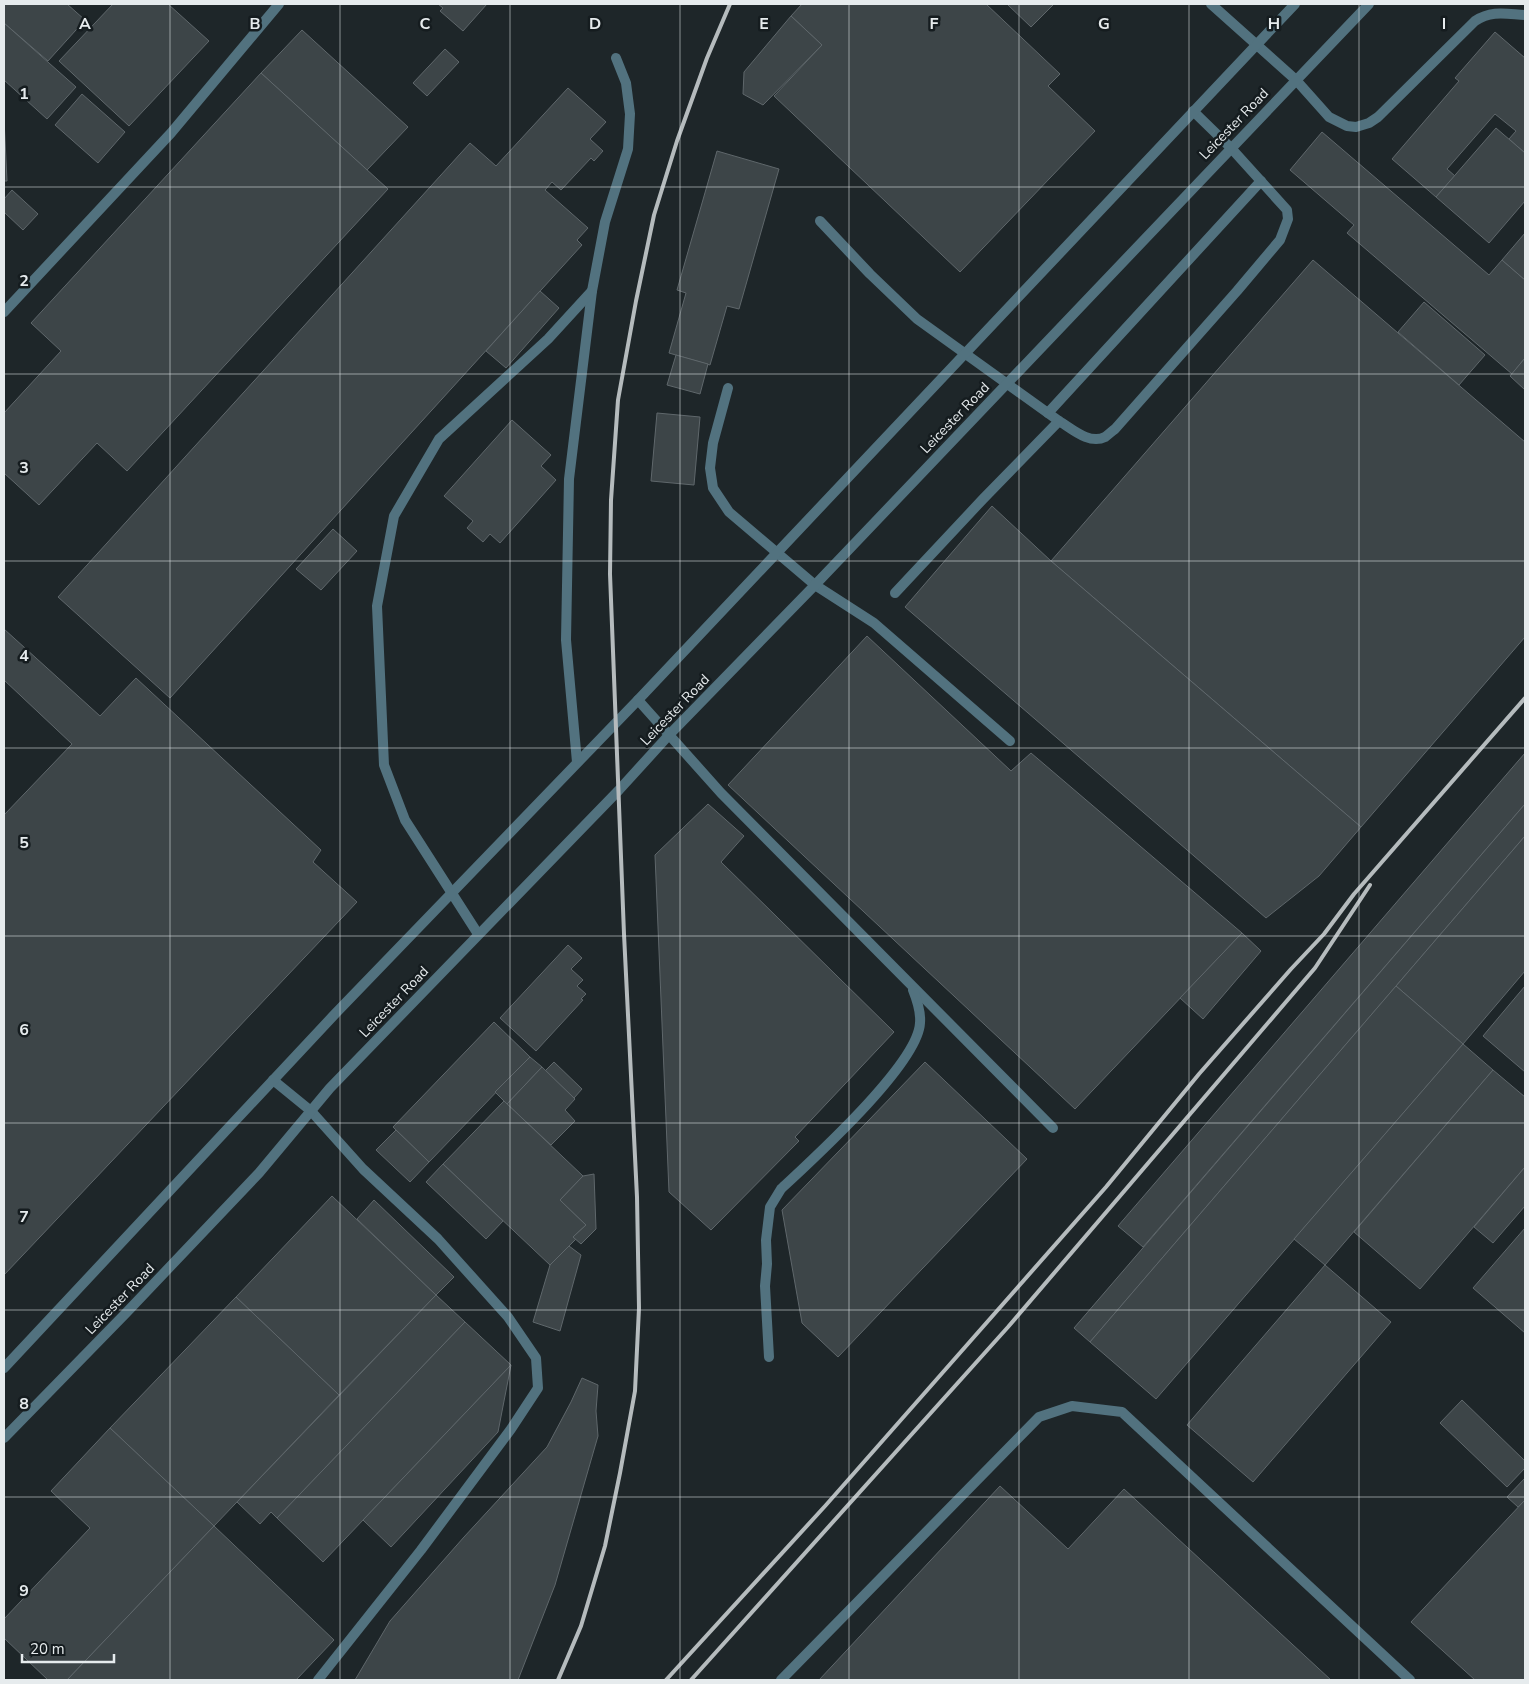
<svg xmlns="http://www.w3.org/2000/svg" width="1529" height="1684" font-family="'Nunito Sans',sans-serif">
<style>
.building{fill:#3d4548;stroke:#5f676b}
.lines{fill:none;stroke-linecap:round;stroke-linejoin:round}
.service{stroke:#52727f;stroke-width:10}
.minor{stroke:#52727f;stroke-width:10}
.rail{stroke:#b5bbbd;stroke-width:4}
.grid{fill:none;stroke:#e6ebed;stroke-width:1;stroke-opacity:0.55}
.labels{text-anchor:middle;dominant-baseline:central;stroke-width:5;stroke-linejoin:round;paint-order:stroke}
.street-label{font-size:14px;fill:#e6ebed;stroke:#151c1f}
.grid-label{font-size:16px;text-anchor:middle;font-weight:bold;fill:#e6ebed;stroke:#151c1f;stroke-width:5;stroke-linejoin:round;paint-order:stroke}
</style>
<rect width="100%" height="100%" fill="#1e2629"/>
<g class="building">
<polygon points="4,4 67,4 85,20 48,61 4,23"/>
<polygon points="113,4 168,4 209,41 129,126 59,61"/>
<polygon points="438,4 487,4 463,31 440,11 443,8"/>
<polygon points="802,4 986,4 1060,74 1048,86 1095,131 960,272 774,96 822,45 791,16"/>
<polygon points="1007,4 1054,4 1031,27"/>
<polygon points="791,16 822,45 763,105 743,94 744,72"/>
<polygon points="4,23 76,87 47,119 4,80"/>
<polygon points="302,30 408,127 367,170 261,73"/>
<polygon points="1495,32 1525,58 1525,153 1509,139 1516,131 1495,114 1447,169 1455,176 1436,197 1392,159 1459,81 1455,78"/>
<polygon points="445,49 459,62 427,96 413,83"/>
<polygon points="261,73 388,189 127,471 97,443 39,505 4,473 4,413 61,351 31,323"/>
<polygon points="568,88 606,122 590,139 603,151 594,161 591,158 561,190 552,182 545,190 588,228 577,240 582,245 170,698 58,597 470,143 496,166"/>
<polygon points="82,94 125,132 98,163 55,125"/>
<polygon points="4,119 7,181 4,181"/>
<polygon points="1496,128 1525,153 1525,201 1489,243 1436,197"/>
<polygon points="1322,132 1489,275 1502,260 1525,280 1525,358 1512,374 1347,233 1354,225 1290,170"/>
<polygon points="717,151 779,169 739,309 727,306 710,365 669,353 686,293 677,290"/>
<polygon points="12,190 38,214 23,230 4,212 4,199"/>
<polygon points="1525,233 1525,280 1502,260"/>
<polygon points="1313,260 1525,442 1525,637 1361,827 1051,561"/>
<polygon points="540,291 559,308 506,368 486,351"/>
<polygon points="1424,302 1485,355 1459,385 1398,332"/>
<polygon points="676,355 708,364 700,394 667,385"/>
<polygon points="1525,358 1525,390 1510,376"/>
<polygon points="657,413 700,417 694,485 651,481"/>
<polygon points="512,420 551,455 541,466 556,480 500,543 490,534 483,542 467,528 473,521 444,496"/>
<polygon points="992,506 1051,561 1361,827 1319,876 1266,918 905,607"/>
<polygon points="333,529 357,551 321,590 296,569"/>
<polygon points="4,629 100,716 136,678 321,850 313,862 357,902 4,1275 4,815 72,744 4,680"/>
<polygon points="867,636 1011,771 1031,753 1242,933 1075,1109 728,785"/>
<polygon points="1525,753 1525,804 1143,1247 1118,1226"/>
<polygon points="708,804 744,836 721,862 894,1032 795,1137 799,1141 711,1230 669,1192 655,855"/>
<polygon points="1525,804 1525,836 1090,1342 1074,1328"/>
<polygon points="1525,836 1525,971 1463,1044 1396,986"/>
<polygon points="1242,933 1261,951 1203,1019 1180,998"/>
<polygon points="568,945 582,958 571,969 583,980 577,986 586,994 581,999 583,1000 536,1051 500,1018"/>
<polygon points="1396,986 1463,1044 1156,1399 1090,1342"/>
<polygon points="1525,986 1525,1072 1483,1036"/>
<polygon points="494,1022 530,1057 429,1162 393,1127"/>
<polygon points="1463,1044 1493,1070 1325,1265 1294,1239"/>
<polygon points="530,1057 542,1067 507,1104 495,1092"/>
<polygon points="554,1062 582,1089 574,1098 545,1071"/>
<polygon points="925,1062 1027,1159 838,1357 802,1323 782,1210"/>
<polygon points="542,1067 575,1099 565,1110 575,1121 551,1145 507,1104"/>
<polygon points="1493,1070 1525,1097 1525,1167 1420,1289 1354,1232"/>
<polygon points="504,1101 583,1176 560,1200 586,1225 573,1237 576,1239 550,1265 443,1164"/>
<polygon points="396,1130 429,1162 410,1182 376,1150"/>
<polygon points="443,1164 503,1221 486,1239 426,1182"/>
<polygon points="1525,1167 1525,1206 1493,1243 1474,1227"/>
<polygon points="594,1174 596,1229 581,1244 573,1237 586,1225 560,1200 583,1176"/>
<polygon points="332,1196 436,1295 339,1395 236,1297"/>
<polygon points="374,1200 454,1277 436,1295 357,1219"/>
<polygon points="1525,1228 1525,1333 1473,1288"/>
<polygon points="569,1246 581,1255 560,1331 533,1322 550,1265"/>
<polygon points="1325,1265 1391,1322 1253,1482 1187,1425"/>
<polygon points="436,1295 465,1322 277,1518 271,1512 260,1524 237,1502"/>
<polygon points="236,1297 339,1395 214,1526 110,1428"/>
<polygon points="465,1322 511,1365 323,1562 277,1518"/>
<polygon points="511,1365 498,1432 391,1547 363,1520"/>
<polygon points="582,1378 598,1385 596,1411 598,1436 555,1585 518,1680 355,1680 390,1621 464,1537 547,1447 571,1402"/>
<polygon points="1462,1400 1525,1461 1525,1468 1507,1487 1440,1423"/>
<polygon points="110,1428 214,1526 67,1680 48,1680 4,1638 4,1619 90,1528 51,1491"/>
<polygon points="1525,1478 1525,1502 1524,1501 1518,1507 1507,1497"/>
<polygon points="1000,1486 1068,1549 1124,1489 1331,1680 819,1680"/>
<polygon points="1524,1501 1525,1502 1525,1680 1475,1680 1411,1622"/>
<polygon points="214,1526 334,1640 296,1680 67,1680"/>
</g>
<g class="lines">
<g class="service">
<path d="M1211,4l85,76 33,37 18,9 9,1 13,-4 9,-6 97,-96c17,-11 31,-7 50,-6"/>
<path d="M820,221l50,53 47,45 142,102c12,7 30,24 46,16 3,-2 7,-6 10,-8l122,-138 43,-51 8,-21 -1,-9 -56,-62"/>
<polyline points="4,312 171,133 279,4"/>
<polyline points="728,388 713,443 710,468 713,488 729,512 815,585 874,623 1010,741"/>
<polyline points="1048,413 1261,181"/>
<polyline points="895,593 983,499 1059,421"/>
<polyline points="638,700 721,793 1053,1128"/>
<polyline points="577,762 566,640 569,479 592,291 605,222 628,149 630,114 626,83 616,58"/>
<polyline points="478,934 405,820 384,765 377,606 394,516 439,439 548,339 592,291"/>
<polyline points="311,1111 363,1169 438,1239 508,1317 536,1358 538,1388 511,1429 421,1550 318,1680"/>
<path d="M769,1357l-4,-71 2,-22 -1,-24 4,-33 11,-18c32,-30 137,-125 139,-166 1,-11 -3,-23 -7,-33"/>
<polyline points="781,1680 1039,1417 1072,1406 1122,1412 1410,1680"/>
</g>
<g class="minor">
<polyline points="1193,111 1231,148"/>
<polyline points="273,1080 311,1111"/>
<polyline points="4,1368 334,1015 638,700 1295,4"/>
<polyline points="4,1438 126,1313 259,1173 330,1088 619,790 669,735 815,585 1369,4"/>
</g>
<g class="rail">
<polyline points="558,1680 581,1626 605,1546 620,1473 635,1391 639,1308 637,1197 624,934 610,574 611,500 618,400 636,301 654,215 677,141 707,58 730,4"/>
<polyline points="666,1680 826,1505 1106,1187 1199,1074 1291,969 1324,934 1354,894 1525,698"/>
<polyline points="691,1680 1008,1327 1315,968 1370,885"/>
</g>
</g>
<path class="grid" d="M170,4v1676M340,4v1676M510,4v1676M680,4v1676M849,4v1676M1019,4v1676M1189,4v1676M1359,4v1676M4,187h1521M4,374h1521M4,561h1521M4,748h1521M4,936h1521M4,1123h1521M4,1310h1521M4,1497h1521"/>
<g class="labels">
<g class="street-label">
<text transform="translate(1234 124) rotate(-46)">Leicester Road</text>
<text transform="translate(955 418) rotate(-46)">Leicester Road</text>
<text transform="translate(675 710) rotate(-46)">Leicester Road</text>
<text transform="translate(394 1002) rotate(-46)">Leicester Road</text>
<text transform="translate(120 1299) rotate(-46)">Leicester Road</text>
</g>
</g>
<g class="grid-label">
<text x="85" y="29">A</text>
<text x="255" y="29">B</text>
<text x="425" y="29">C</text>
<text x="595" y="29">D</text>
<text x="764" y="29">E</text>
<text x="934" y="29">F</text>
<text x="1104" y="29">G</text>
<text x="1274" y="29">H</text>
<text x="1444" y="29">I</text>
<text x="24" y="99">1</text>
<text x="24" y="286">2</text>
<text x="24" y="473">3</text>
<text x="24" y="661">4</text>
<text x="24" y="848">5</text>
<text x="24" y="1035">6</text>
<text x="24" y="1222">7</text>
<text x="24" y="1409">8</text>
<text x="24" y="1596">9</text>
</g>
<rect width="1529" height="1684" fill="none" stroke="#e6ebed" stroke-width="10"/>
<path d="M22 1654v8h92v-8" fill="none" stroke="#e6ebed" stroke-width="2.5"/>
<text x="30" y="1654" font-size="15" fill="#e6ebed" stroke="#151c1f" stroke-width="4" paint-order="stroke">20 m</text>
</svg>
